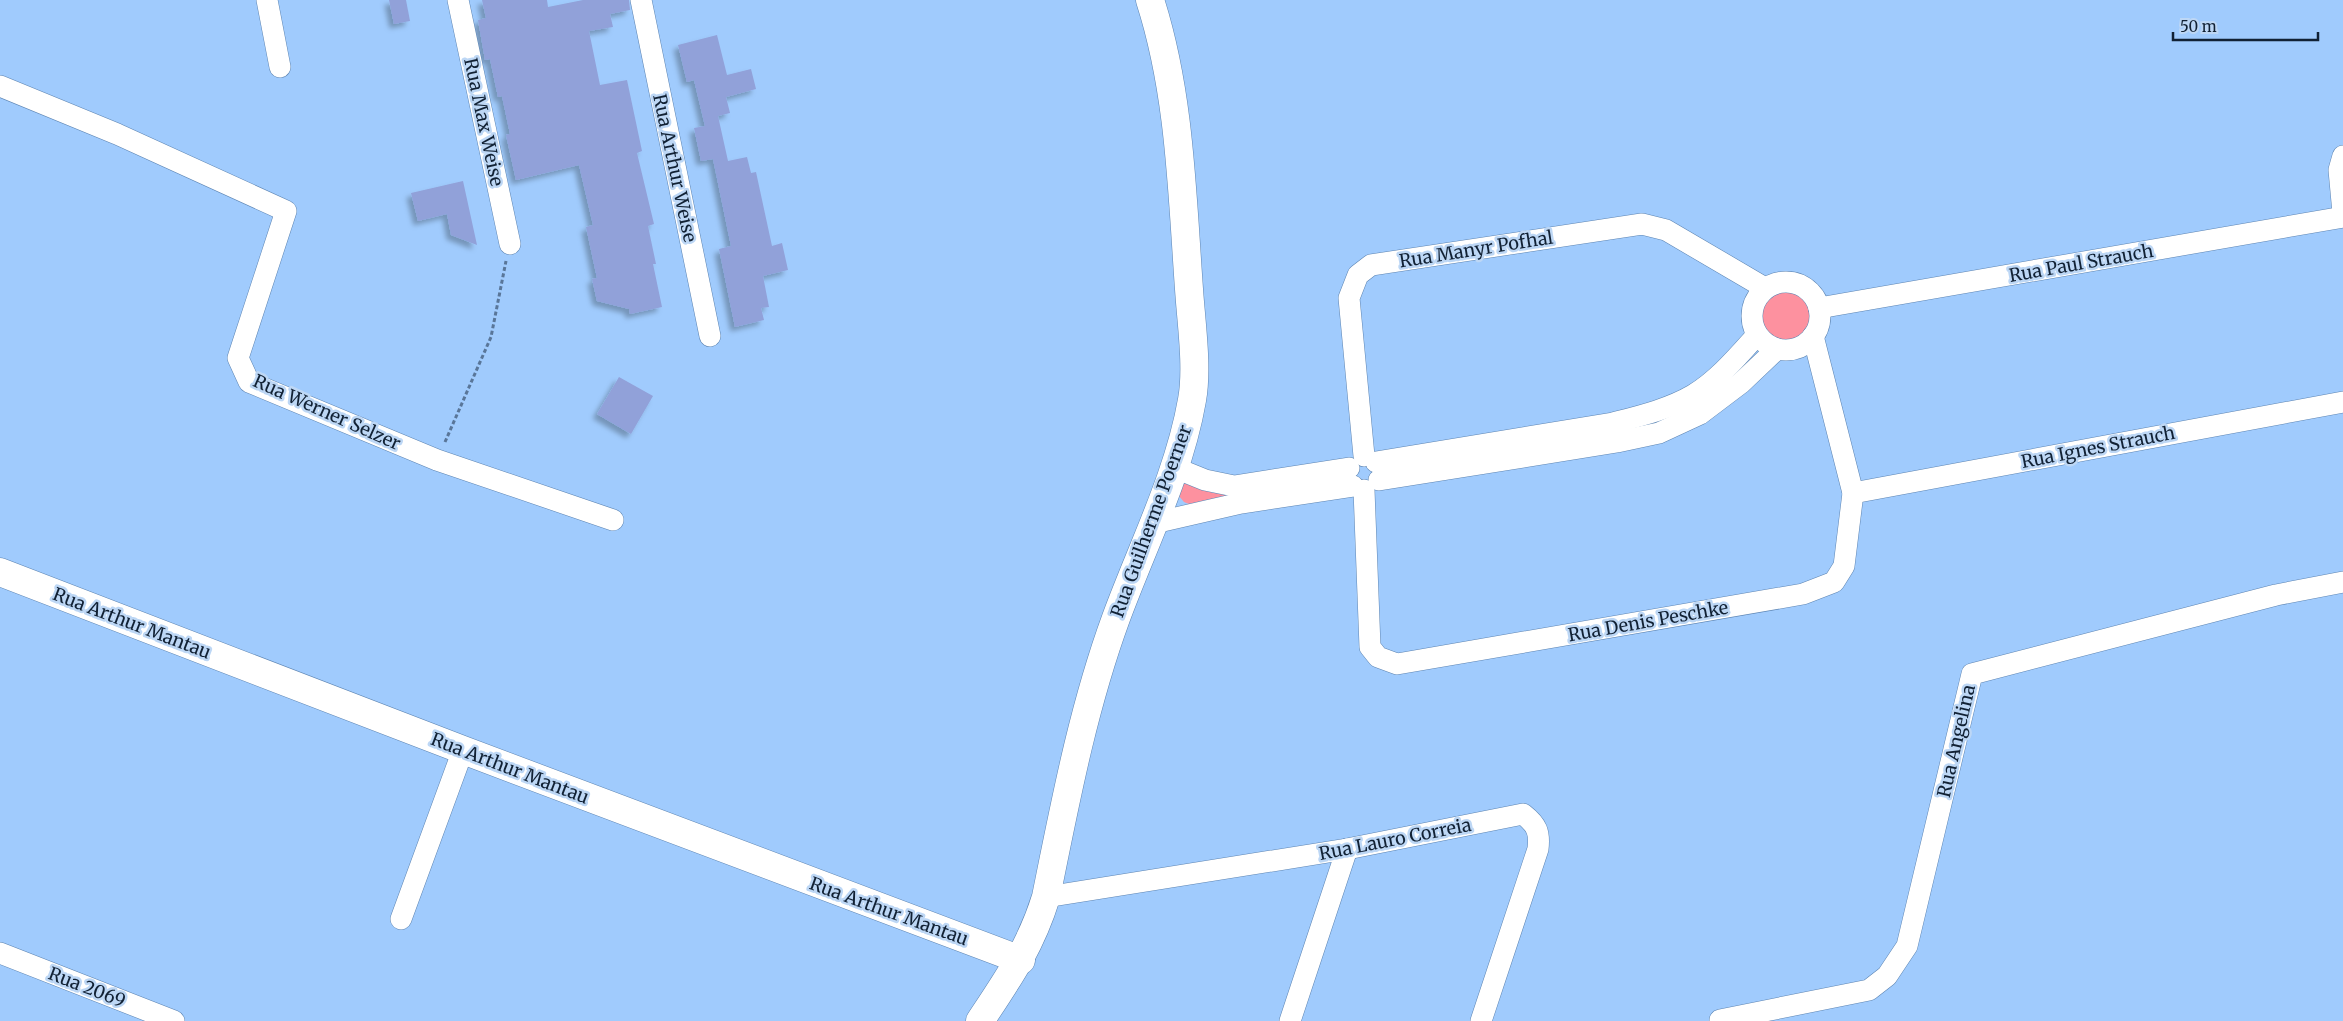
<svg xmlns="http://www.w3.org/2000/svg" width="2343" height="1021" font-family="Merriweather,serif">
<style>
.green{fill:#fd919f}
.building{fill:#91a1d9;filter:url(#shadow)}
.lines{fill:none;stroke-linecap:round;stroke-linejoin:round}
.street-casing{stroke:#5c84b2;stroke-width:22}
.secondary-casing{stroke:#5c84b2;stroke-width:29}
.path{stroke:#597699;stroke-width:3;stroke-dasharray:4 2.5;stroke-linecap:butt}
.street{stroke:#fff;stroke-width:21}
.secondary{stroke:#fff;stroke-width:28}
.labels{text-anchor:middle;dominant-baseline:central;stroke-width:5;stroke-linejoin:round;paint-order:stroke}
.street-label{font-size:18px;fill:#112134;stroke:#bdd7f5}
</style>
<defs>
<filter id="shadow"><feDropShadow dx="-4.5" dy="4.5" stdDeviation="2.5" flood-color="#0004"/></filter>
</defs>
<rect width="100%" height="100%" fill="#a0cbfd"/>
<g class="green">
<circle cx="1786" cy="315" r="28"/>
<polygon points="1189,483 1213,493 1233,494 1189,504 1184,502 1179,496 1183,484"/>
</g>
<g class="building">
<polygon points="389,0 406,0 410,21 394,24"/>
<polygon points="482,0 547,0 548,7 583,0 629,0 630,10 610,14 613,27 589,31 600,85 627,80 642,151 637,153 654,224 648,226 656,264 653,264 662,307 630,314 629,309 597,301 592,279 597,278 586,227 593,225 579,165 516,180 506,135 510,134 502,96 498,97 490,59 485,60 478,20 486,18"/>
<polygon points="717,35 727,75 751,69 756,89 726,97 730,113 718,116 728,161 747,157 751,173 756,172 772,246 782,243 788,270 763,276 769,307 761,308 764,320 735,327 719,249 731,246 713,159 701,161 694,128 705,126 694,80 687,82 678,45"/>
<polygon points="463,181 477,245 451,235 447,214 418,221 411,193"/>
<polygon points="619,377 653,396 631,434 597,414"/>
</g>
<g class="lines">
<g class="street-casing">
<g id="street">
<polyline points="267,0 280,67"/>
<polyline points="458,0 510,244"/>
<polyline points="641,0 710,336"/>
<polyline points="0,86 117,134 286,211 238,358 249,382 437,460 613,520"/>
<polyline points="2343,156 2339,170 2343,213"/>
<circle cx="1786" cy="316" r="34"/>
<polyline points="1819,308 2343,217"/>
<polyline points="1364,456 1349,298 1358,275 1371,265 1642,224 1666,230 1765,288"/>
<path d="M1376,462l237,-39c27,-7 56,-14 80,-28 25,-15 45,-39 64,-60"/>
<polyline points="1173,467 1205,480 1234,486 1349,468"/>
<polyline points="1379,480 1617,442 1659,433 1700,414 1741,383 1777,349"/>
<polyline points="1364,490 1370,647 1378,657 1397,664 1803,594 1834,582 1844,566 1853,493 1813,336"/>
<polyline points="1853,493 2343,402"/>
<polyline points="1154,523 1241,503 1353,486"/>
<path d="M1046,897l301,-48 176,-35c14,11 17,18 15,35l-57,172"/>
<polyline points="401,919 463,750"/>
<polyline points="0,953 174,1021"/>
<polyline points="1720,1020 1869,990 1887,976 1907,946 1972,674 2276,595 2343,582"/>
<polyline points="1290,1021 1347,849"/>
</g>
</g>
<g class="secondary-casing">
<g id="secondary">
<polyline points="0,572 463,750 1021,960"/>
<path d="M980,1021c28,-42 51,-75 66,-124 19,-94 37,-189 70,-279 26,-71 63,-143 76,-218 6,-32 -1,-79 -3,-111 -7,-97 -9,-196 -39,-289"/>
</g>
</g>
<polyline class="path" points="445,442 491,337 506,261"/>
<use href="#street" class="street"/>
<use href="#secondary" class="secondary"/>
</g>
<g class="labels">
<g class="street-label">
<text transform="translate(484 122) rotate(78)">Rua Max Weise</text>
<text transform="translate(675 168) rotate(78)">Rua Arthur Weise</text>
<text transform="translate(1476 249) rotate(-9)">Rua Manyr Pofhal</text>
<text transform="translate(2081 263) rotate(-10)">Rua Paul Strauch</text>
<text transform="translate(327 412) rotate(24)">Rua Werner Selzer</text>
<text transform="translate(2098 447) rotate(-11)">Rua Ignes Strauch</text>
<text transform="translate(1151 521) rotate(-70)">Rua Guilherme Poerner</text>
<text transform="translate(1648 621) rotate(-10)">Rua Denis Peschke</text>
<text transform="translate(132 623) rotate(21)">Rua Arthur Mantau</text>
<text transform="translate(1956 741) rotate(-77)">Rua Angelina</text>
<text transform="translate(510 768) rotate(21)">Rua Arthur Mantau</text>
<text transform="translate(1395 839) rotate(-11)">Rua Lauro Correia</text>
<text transform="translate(889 911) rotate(20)">Rua Arthur Mantau</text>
<text transform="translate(87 987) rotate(21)">Rua 2069</text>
</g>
</g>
<path d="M2173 32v8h145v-8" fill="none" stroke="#112134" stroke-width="2.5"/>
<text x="2180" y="32" font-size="15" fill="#112134" stroke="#bdd7f5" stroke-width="4" paint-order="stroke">50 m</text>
</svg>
